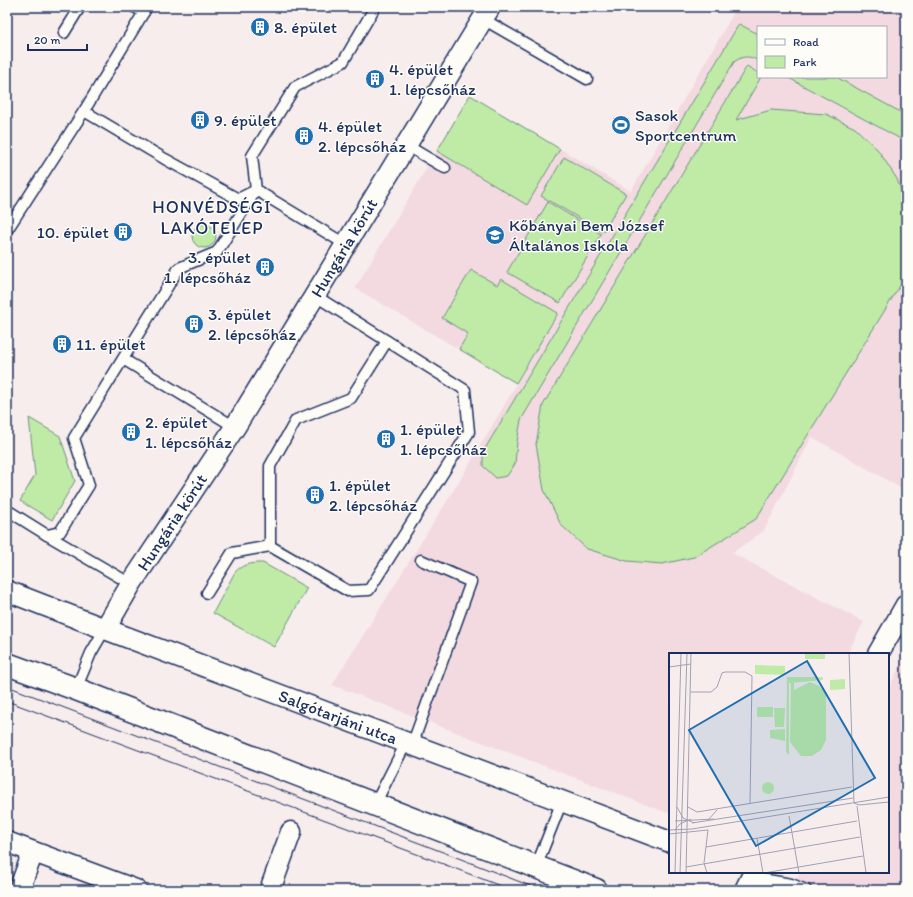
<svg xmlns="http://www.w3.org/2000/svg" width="913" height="897" font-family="Itim,sans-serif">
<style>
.built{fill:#f3dae1;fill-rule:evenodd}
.green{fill:#bfeba7;stroke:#6d8d82}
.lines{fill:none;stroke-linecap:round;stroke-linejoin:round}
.service-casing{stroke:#1b2f5e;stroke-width:13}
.minor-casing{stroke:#1b2f5e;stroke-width:23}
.tertiary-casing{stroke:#1b2f5e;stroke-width:25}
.service{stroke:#fdfcf7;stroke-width:10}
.minor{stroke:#fdfcf7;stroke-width:20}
.tertiary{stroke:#fdfcf7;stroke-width:22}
.tram{stroke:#1b2f5e;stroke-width:1}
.labels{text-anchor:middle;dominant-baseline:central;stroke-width:3;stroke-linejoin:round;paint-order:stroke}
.poi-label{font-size:17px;fill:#1b2f5e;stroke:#fdfcf7;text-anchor:start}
.street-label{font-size:17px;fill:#1b2f5e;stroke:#fdfcf7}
.neighbourhood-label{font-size:18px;letter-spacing:1px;fill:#1b2f5e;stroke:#fdfcf7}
.inset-road{fill:none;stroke:#a0a1b4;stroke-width:1}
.view{fill:#1f6fb2;fill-opacity:0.15;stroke:#1f6fb2;stroke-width:2}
.inset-edge{fill:none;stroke:#1b2f5e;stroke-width:2}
</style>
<rect width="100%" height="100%" fill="#f8eded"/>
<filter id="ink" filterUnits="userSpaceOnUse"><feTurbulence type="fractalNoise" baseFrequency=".025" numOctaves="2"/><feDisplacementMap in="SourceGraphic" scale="8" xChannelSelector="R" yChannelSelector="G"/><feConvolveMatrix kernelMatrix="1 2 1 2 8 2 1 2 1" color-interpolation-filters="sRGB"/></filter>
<g filter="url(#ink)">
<g class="built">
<path d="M737,7h169v484l-94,-54 -48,94 -32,22 132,69 -17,32h-177v160l-338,-129 128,-205 115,-195 -59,98 -161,-95 115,-193 161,96zM758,27h128v50h-128z"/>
<polygon points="906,653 906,890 791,890 800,872 888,872 888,690"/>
</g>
<g class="green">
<path d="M739,24l19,10v27c-9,-6 -16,-5 -24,1l-213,358 -4,22 -2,22 -8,12 -11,2 -13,-12v-14z"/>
<polygon points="747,66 758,73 758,77 761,77 736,120 771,110 826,114 855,128 878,150 897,179 906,204 906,266 901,284 756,519 694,557 662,564 627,561 587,549 561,525 544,490 536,444 543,405"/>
<polygon points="787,77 836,77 906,115 906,142"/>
<polygon points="470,95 560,149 527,205 437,151"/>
<polygon points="564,157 626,194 603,232 541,196"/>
<polygon points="548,202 601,234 560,303 507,272"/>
<circle cx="204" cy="236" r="12"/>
<polygon points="471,270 497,285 501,279 558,313 516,383 459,349 468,334 442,318"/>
<polygon points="29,418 60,436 75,481 52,520 20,501 35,475"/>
<path d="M257,563h6l44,25 -33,59 -61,-34 22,-41c7,-7 13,-8 22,-9z"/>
</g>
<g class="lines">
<g class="service-casing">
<g id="service">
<polyline points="134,7 144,12"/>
<polyline points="483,19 587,79"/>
<polyline points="64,33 80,7"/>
<polyline points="84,111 165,159 238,199 256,190 345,244"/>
<polyline points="406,145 445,168"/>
<polyline points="7,230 84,111 147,7"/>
<polyline points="123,359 235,427"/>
<polyline points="7,510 47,535 60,532 89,485 74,438 179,268 217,252 256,190 252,156 295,87 343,62 375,7"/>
<polyline points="47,535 131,584"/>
<polyline points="270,546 270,466 296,420 351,398 387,341"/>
<polyline points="207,593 232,553 270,546 348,591 369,590 469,432 465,390 314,295"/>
<polyline points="76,689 91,653 105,629"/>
<polyline points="412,745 471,582 421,560"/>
<polyline points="375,804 406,743"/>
<polyline points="536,867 562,801"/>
<polyline points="751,877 791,884 806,890"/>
<polyline points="751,877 766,890"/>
</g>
</g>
<g class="minor-casing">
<g id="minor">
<path id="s1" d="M7,591l98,38 565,213"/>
<path id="s2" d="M105,629l26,-45 104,-157 255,-420"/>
<polyline points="878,654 906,605"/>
<polyline points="7,842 136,890"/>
<polyline points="19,890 33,852"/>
<polyline points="270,890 291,832"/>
<polyline points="745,890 754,872"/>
</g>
</g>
<g class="tertiary-casing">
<polyline id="tertiary" points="7,664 76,689 596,890"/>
</g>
<use href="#service" class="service"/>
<use href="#minor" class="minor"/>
<use href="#tertiary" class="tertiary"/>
<g class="tram">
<polyline points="7,686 448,854 541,890"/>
<polyline points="7,701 446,865 511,890"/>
</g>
</g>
</g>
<defs>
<g id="building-disc" transform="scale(1)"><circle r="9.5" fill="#1f6fb2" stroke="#fdfcf7"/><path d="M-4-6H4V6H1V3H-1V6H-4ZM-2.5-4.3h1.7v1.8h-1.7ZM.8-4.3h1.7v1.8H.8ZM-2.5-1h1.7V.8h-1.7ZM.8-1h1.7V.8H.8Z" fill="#fff"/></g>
<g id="stadium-disc" transform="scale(1)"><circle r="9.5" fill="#1f6fb2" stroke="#fdfcf7"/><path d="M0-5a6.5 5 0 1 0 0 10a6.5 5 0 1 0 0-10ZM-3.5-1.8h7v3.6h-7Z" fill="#fff"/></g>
<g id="school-disc" transform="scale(1)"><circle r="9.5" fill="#1f6fb2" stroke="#fdfcf7"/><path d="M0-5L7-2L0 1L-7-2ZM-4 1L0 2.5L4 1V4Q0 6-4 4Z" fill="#fff"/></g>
</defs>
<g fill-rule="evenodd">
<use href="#building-disc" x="260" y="27"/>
<use href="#building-disc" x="375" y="79"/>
<use href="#building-disc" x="200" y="120"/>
<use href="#stadium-disc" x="621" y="125"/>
<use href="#building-disc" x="304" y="136"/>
<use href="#building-disc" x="123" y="232"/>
<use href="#school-disc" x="495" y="235"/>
<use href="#building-disc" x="265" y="267"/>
<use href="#building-disc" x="194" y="324"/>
<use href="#building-disc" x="62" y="344"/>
<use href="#building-disc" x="131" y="432"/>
<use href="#building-disc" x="386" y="439"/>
<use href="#building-disc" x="315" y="495"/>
</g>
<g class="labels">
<g class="poi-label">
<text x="274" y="27">8. épület</text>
<text x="389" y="69">4. épület<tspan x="389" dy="20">1. lépcsőház</tspan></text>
<text x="635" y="115">Sasok<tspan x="635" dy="20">Sportcentrum</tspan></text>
<text x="214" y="120">9. épület</text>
<text x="318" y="126">4. épület<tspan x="318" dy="20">2. lépcsőház</tspan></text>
<text x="509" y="225">Kőbányai Bem József<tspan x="509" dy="20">Általános Iskola</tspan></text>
<text x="109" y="232" text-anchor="end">10. épület</text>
<text x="251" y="257" text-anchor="end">3. épület<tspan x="251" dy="20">1. lépcsőház</tspan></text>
<text x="208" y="314">3. épület<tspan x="208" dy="20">2. lépcsőház</tspan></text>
<text x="76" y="344">11. épület</text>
<text x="145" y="422">2. épület<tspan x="145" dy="20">1. lépcsőház</tspan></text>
<text x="400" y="429">1. épület<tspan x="400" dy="20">1. lépcsőház</tspan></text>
<text x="329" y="485">1. épület<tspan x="329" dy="20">2. lépcsőház</tspan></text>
</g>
<g class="street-label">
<text stroke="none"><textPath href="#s2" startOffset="450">Hungária körút</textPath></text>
<text stroke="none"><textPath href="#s2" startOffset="126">Hungária körút</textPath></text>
<text stroke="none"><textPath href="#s1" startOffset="354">Salgótarjáni utca</textPath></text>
</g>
<g class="neighbourhood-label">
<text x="212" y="207">HONVÉDSÉGI<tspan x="212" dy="21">LAKÓTELEP</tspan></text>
</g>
</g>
<g transform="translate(669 653)">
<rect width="220" height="220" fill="#f8eded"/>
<path d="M136,0h20v6h-20zM86,12l30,1v9l-30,-1zM118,24h36v3l-34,3v72l-3,-3zM176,26v10l-15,1v-10zM122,29h3v8l16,-8 9,4 7,7v47l-5,10 -9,6h-11l-11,-14zM88,54h16v10h-16zM105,55h11l-1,19h-9zM116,76v12l-15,-3v-8zM93 135a6 6 0 1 1 12 0a6 6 0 1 1-12 0Z" fill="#bfeba7"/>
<path class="inset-road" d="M180,0l5,150 5,2 30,-3M0,14l22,-3M21,39h21l6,-5 5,-14 3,-1h20l7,4 -2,128M188,153l9,67M8,154l6,11 11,5M19,154l9,5 155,-25M120,163l10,57M39,167l9,-10M6,168l39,-2M23,170l161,-25M0,177l23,-1 197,-32M6,177l5,-6 11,-5M0,181l39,-4 -4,33 3,10M88,185l6,35M37,194l151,-26M17,214l174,-30M6,220l6,-220M11,220l7,-220M17,220l5,-220M95,220l99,-17"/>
<path class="view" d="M138,8l68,117 -119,68 -67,-116z"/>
<rect width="220" height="220" class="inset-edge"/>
</g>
<rect width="913" height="897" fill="none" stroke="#fdfcf7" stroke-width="24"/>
<rect x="12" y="12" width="889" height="873" fill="none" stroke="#1b2f5e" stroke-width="1.5" filter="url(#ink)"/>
<rect x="757" y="26" width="130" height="52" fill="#fdfcf7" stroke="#a3aaba"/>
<rect x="765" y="39" width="20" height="6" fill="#fdfcf7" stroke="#a3aaba"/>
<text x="793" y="46" font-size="12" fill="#1b2f5e">Road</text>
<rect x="765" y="56" width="20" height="12" fill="#bfeba7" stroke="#a3aaba"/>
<text x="793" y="66" font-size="12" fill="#1b2f5e">Park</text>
<path d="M28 44v6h59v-6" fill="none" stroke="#1b2f5e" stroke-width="2"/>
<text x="34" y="44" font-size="12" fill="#1b2f5e" stroke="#fdfcf7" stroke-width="3" paint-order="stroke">20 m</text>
</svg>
